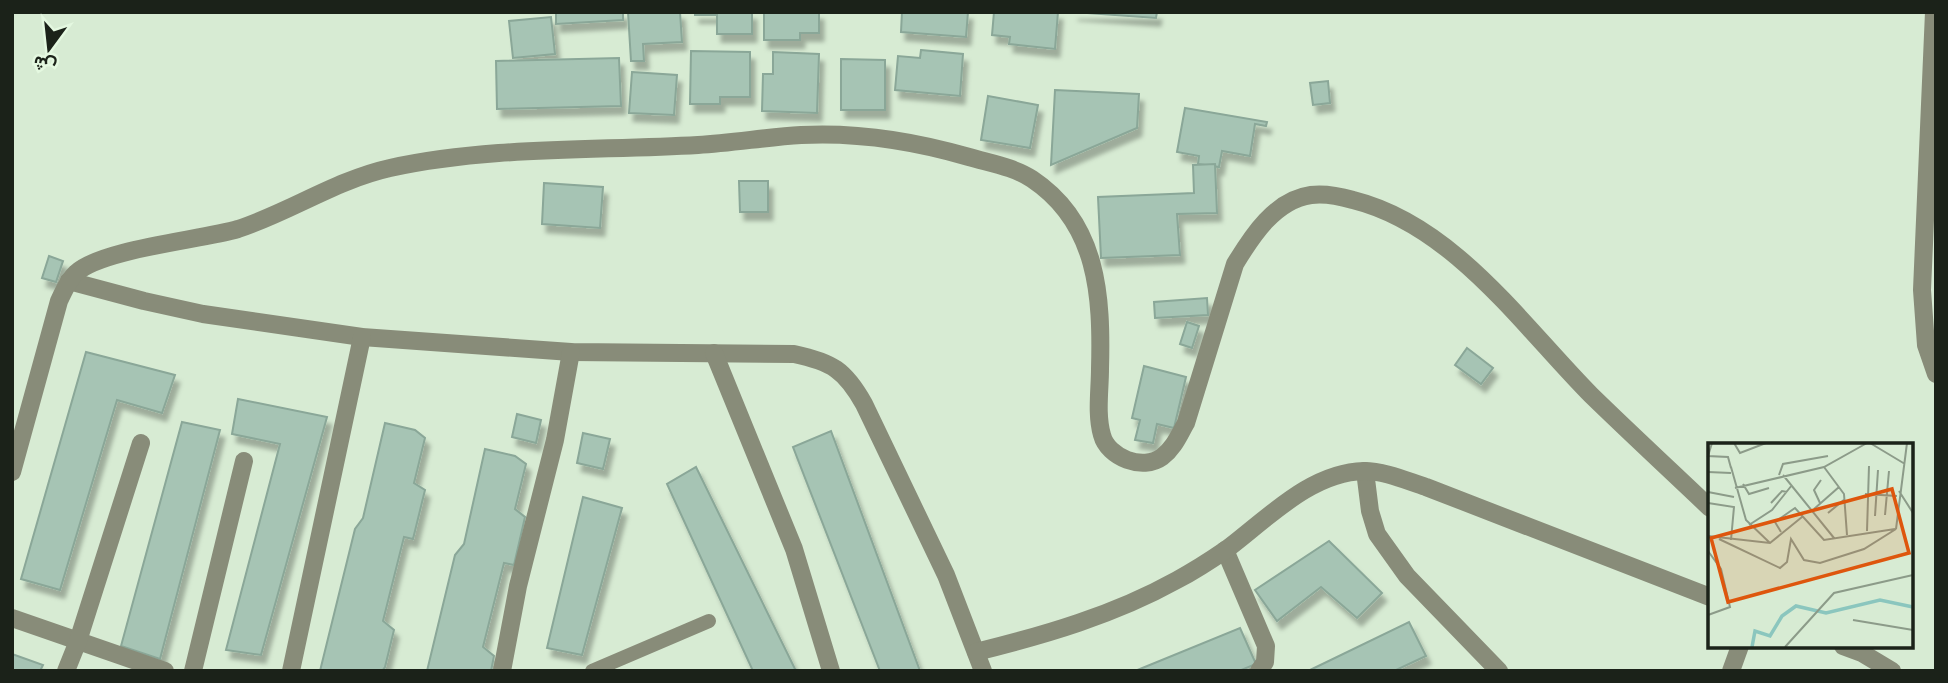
<svg xmlns="http://www.w3.org/2000/svg" width="1948" height="683" font-family="Manrope,Vazirmatn,sans-serif">
<style>
.building{fill:#a6c4b4;stroke:#8aa798;stroke-width:2;filter:url(#shadow)}
.lines{fill:none;stroke-linecap:round;stroke-linejoin:round}
.service{stroke:#888c79;stroke-width:14}
.minor{stroke:#888c79;stroke-width:18}
.inset-river{fill:none;stroke:#8bc6be;stroke-width:3.5}
.inset-road{fill:none;stroke:#8c9b89;stroke-width:2}
.view{fill:#de560d;fill-opacity:0.15;stroke:#de560d;stroke-width:3.5}
.inset-edge{fill:none;stroke:#1b2219;stroke-width:3.5}
</style>
<defs>
<filter id="shadow"><feDropShadow dx="4.5" dy="8" stdDeviation="2" flood-color="#0004"/></filter>
</defs>
<rect width="100%" height="100%" fill="#d7ebd3"/>
<g class="building">
<polygon points="556,12 623,12 623,20 556,24"/>
<polygon points="628,12 680,12 682,42 643,44 644,61 631,61"/>
<polygon points="695,12 752,12 752,34 717,34 717,15 695,15"/>
<polygon points="764,12 819,12 819,33 800,33 800,40 764,40"/>
<polygon points="902,12 968,12 966,37 901,32"/>
<polygon points="994,12 1058,12 1055,49 1009,44 1010,37 992,35"/>
<polygon points="1073,12 1157,12 1156,18"/>
<polygon points="551,17 555,54 513,58 509,21"/>
<polygon points="921,50 963,54 960,96 895,90 898,56 920,58"/>
<polygon points="691,51 750,52 750,97 720,97 720,104 690,104"/>
<polygon points="773,52 819,54 817,113 762,111 763,74 773,74"/>
<polygon points="619,58 621,106 497,109 496,61"/>
<polygon points="841,59 885,60 885,110 841,110"/>
<polygon points="632,72 677,75 674,115 629,113"/>
<polygon points="1328,81 1330,103 1313,105 1310,83"/>
<polygon points="1055,90 1139,94 1137,128 1051,165"/>
<polygon points="988,96 1038,105 1030,148 981,140"/>
<polygon points="1185,108 1267,122 1266,126 1255,124 1250,156 1222,151 1219,167 1198,164 1199,156 1177,152"/>
<polygon points="1215,164 1217,213 1177,214 1180,255 1101,258 1098,197 1194,193 1193,165"/>
<polygon points="739,181 768,181 768,212 740,212"/>
<polygon points="544,183 603,187 600,228 542,224"/>
<polygon points="49,256 63,261 56,282 42,278"/>
<polygon points="1207,298 1208,315 1155,318 1154,302"/>
<polygon points="1187,322 1199,326 1192,348 1180,344"/>
<polygon points="1467,348 1493,368 1481,384 1455,365"/>
<polygon points="86,352 175,375 162,413 117,400 60,590 21,579"/>
<polygon points="1144,366 1186,377 1174,428 1157,424 1153,443 1135,440 1140,420 1132,418"/>
<polygon points="238,399 327,417 261,655 226,650 280,444 232,434"/>
<polygon points="517,414 541,420 536,443 512,437"/>
<polygon points="182,422 220,430 160,659 121,646"/>
<polygon points="385,423 415,430 425,438 414,483 425,490 413,539 404,537 383,621 394,630 385,667 382,671 320,671 355,529 363,518"/>
<polygon points="831,431 920,671 880,671 793,447"/>
<polygon points="583,433 610,439 603,469 577,463"/>
<polygon points="485,449 515,456 526,464 515,509 525,517 514,565 504,563 483,647 494,656 491,671 427,671 455,555 464,544"/>
<polygon points="696,467 796,671 753,671 667,484"/>
<polygon points="583,497 622,508 582,655 547,648"/>
<polygon points="1329,541 1382,593 1357,618 1321,587 1277,621 1255,590"/>
<polygon points="1409,622 1426,656 1394,671 1308,671"/>
<polygon points="1240,628 1256,664 1239,671 1135,671"/>
<polygon points="12,654 43,665 40,671 12,671"/>
</g>
<g class="lines">
<polyline class="service" points="592,671 709,621"/>
<g class="minor">
<polyline points="1934,12 1922,290 1926,345 1936,374"/>
<path d="M69,281l75,20 59,13 159,23 209,15 223,2c38,8 51,16 70,50l82,171 37,96"/>
<polyline points="714,353 794,549 831,671"/>
<polyline points="1365,471 1370,511 1377,534 1407,576 1499,671"/>
<path d="M12,472l47,-171c5,-10 9,-21 17,-28 26,-24 124,-33 162,-44 52,-17 98,-49 152,-61 101,-22 205,-17 308,-23 35,-2 69,-8 103,-10 58,-3 113,6 168,22 20,6 45,10 63,22 66,44 70,117 68,190 0,21 -4,45 2,66 6,23 41,36 60,22 12,-9 17,-22 24,-34l49,-159c17,-28 40,-64 76,-69 14,-2 28,1 42,5 100,25 168,124 238,195 39,38 79,75 119,113"/>
<polyline points="1225,550 1266,646 1265,662 1259,671"/>
<polyline points="12,618 165,671"/>
<polyline points="1843,646 1862,653 1892,671"/>
<path d="M976,652c69,-17 138,-37 201,-72 17,-9 34,-20 50,-31 40,-30 84,-77 137,-78 21,0 43,10 62,16l284,110"/>
<polyline points="66,671 78,641 141,443"/>
<polyline points="193,671 244,461"/>
<polyline points="291,671 362,337"/>
<polyline points="502,671 518,586 555,440 571,352"/>
<polyline points="1731,671 1740,646"/>
</g>
</g>
<g transform="translate(1708 443)">
<rect width="205" height="205" fill="#d7ebd3"/>
<path class="inset-river" d="M44,204l3,-16 15,5 12,-20 14,-10 30,7 54,-13 33,7"/>
<path class="inset-road" d="M4,0l-4,13 20,1 3,11M26,0l6,10 26,-10M162,0l35,21M23,24l15,53 24,23M116,24l20,27 3,41M0,29l23,1M71,32l4,-11 45,-8M75,32l51,63M35,41l6,10 20,-6M27,45l89,-21 43,-24M191,48l14,22M0,49l26,5M157,51l32,2M0,60l26,4 -3,33M63,60l11,-12 5,1M112,60l-6,-13 7,-10M106,66l25,-22M120,70l17,-14M177,72l4,-44M167,73l3,-46M41,82l23,-15 20,-25M188,86l11,-86M159,88l2,-65M73,89l-6,-10 20,-14 29,32 71,-11M0,93l62,7 32,-26M11,96l61,29 7,-6 4,-23 13,21 16,3 44,-14 32,-20M0,108l13,18 9,38 -22,8M145,177l60,10M77,204l49,-54 79,-18"/>
<path class="view" d="M184,46l17,64 -181,49 -17,-64z"/>
<rect width="205" height="205" class="inset-edge"/>
</g>
<rect width="1948" height="683" fill="none" stroke="#1b2219" stroke-width="28"/>
<g transform="translate(49 49) rotate(195)" stroke="#e4f8e0" stroke-width="5" paint-order="stroke">
<path d="M0-5L12 26L0 18L-12 26Z" fill="#1b2219"/>
<text y="-10" font-size="19" font-weight="bold" text-anchor="middle" fill="#1b2219">ش</text>
</g>
</svg>
